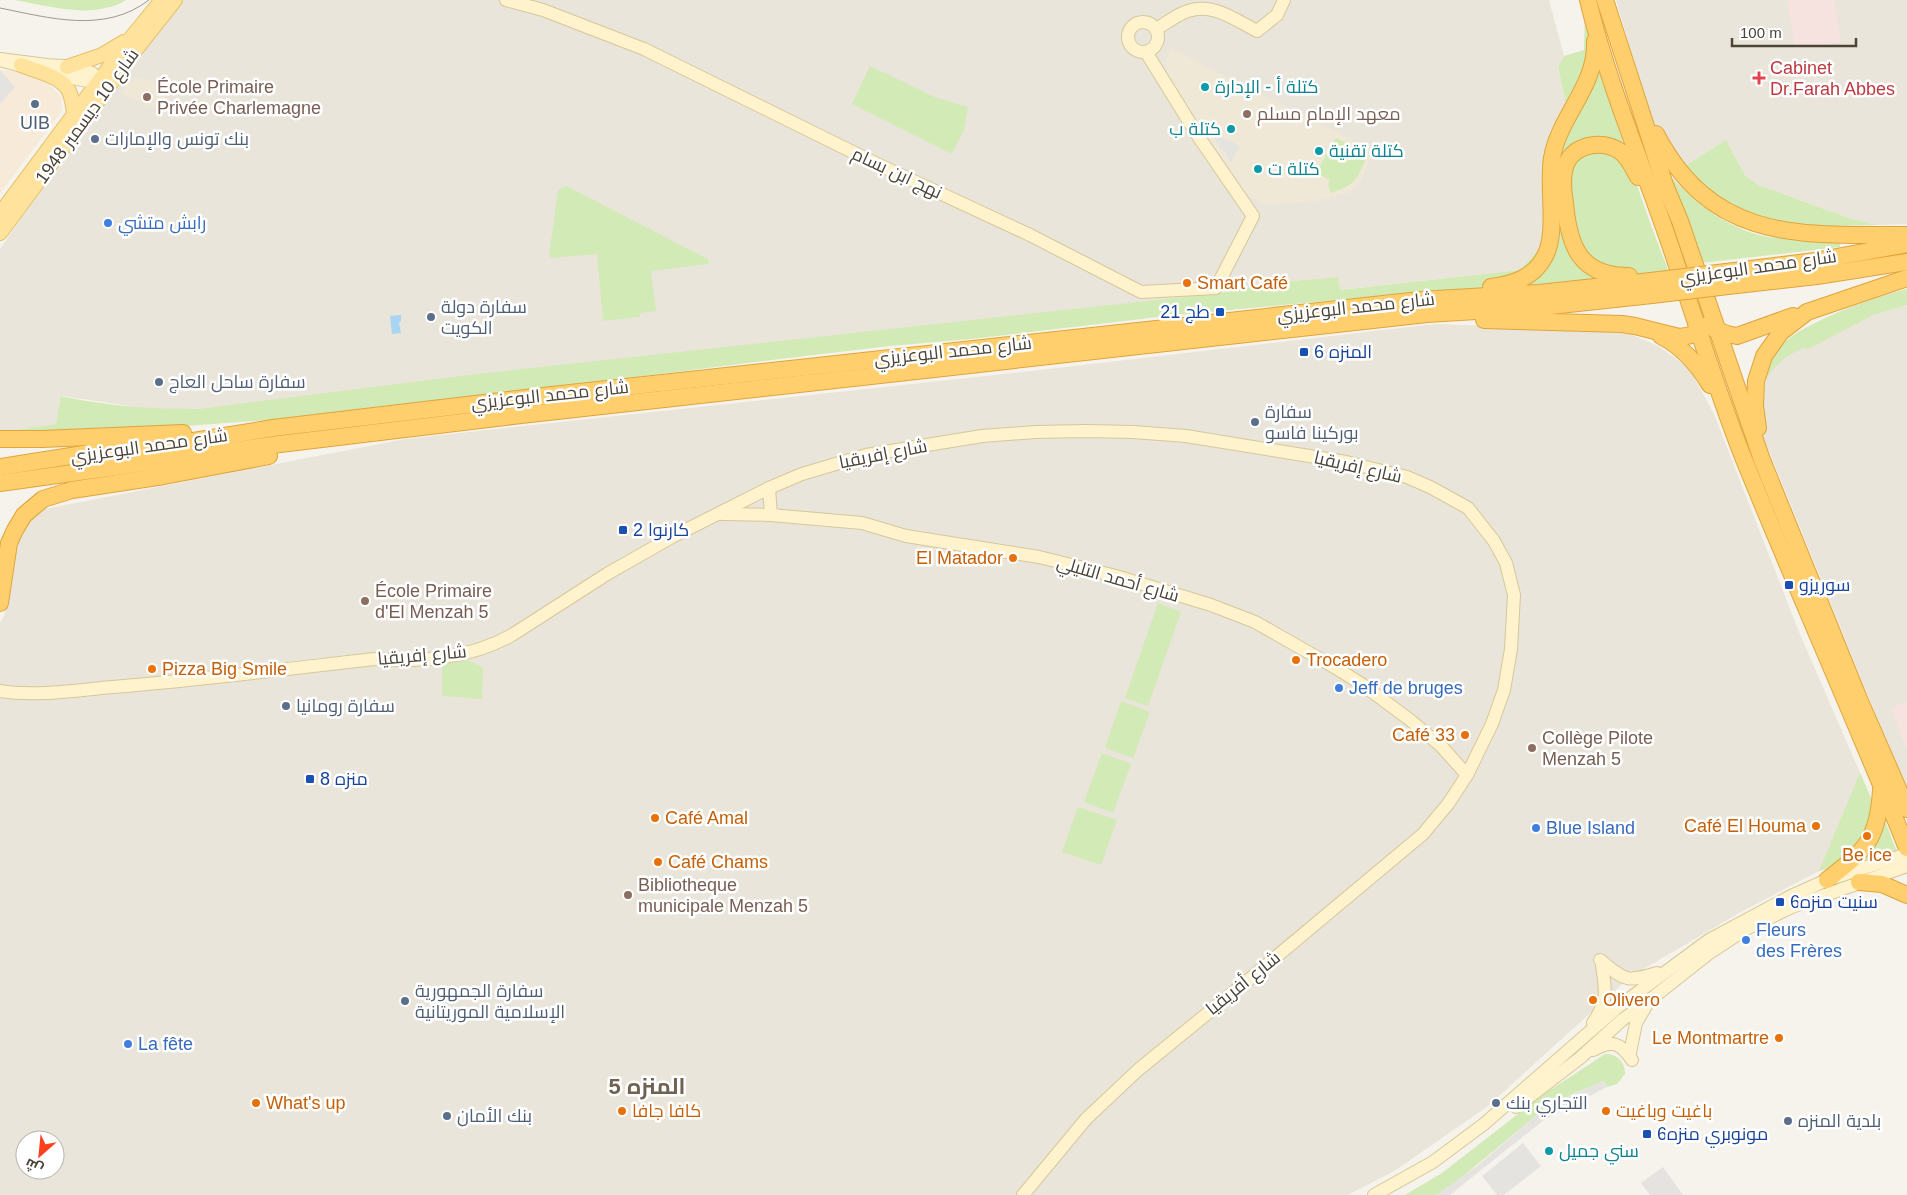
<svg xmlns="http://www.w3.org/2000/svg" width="1907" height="1195" font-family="Helvetica,Cairo,sans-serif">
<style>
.residential{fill:#eae5da;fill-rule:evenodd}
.commercial{fill:#f7ead8}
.education{fill:#efe8d6}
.medical{fill:#f6e3e0}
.green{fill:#d2eab5}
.parking{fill:#e5e3e0}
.water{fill:#a9d4f2}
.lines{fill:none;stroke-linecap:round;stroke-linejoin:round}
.secondary-casing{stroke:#d6c79b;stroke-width:14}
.primary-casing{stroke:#e6c16a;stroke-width:16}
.highway-casing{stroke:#e0a43c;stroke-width:18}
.secondary{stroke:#fff3cd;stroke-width:12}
.primary{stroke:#ffe39c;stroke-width:14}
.highway{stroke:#ffcf6e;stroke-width:16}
.tram{stroke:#9a9a9a;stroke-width:1}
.highway-bridge-casing{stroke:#e0a43c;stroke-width:18;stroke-linecap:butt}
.highway-bridge{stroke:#ffcf6e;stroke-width:16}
.health-dot{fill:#e0444e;stroke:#fff;stroke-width:2}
.culture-dot{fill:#0f9aa8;stroke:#fff;stroke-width:2}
.education-dot{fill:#8d6e63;stroke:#fff;stroke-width:2}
.service-dot{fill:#5c6f8a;stroke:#fff;stroke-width:2}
.shop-dot{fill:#3f7fe0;stroke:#fff;stroke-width:2}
.food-dot{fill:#e8710a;stroke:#fff;stroke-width:2}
.transit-dot{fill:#1a4fb4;stroke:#fff;stroke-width:2}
.labels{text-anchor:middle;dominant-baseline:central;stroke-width:5;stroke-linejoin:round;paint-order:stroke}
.health-label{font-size:18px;fill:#be3a42;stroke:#fff;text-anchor:start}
.education-label{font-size:18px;fill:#785e54;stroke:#fff;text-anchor:start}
.culture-label{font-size:18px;fill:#0d838f;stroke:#fff;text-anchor:start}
.street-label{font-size:18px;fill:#4b4439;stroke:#fff}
.service-label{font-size:18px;fill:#4e5e75;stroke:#fff;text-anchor:start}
.shop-label{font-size:18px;fill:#366cbe;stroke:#fff;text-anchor:start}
.food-label{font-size:18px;fill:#c56008;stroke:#fff;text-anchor:start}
.transit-label{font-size:18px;fill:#164399;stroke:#fff;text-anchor:start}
.district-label{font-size:22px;font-weight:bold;fill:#6e6250;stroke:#fff}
</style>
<rect width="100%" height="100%" fill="#f6f3ec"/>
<g class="residential">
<polygon points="182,0 1549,0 1564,56 1558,67 1566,105 1543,244 1520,270 1339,290 1338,277 1282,282 1220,293 197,409 151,409 62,396 56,424 0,432 0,249 39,192 149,41"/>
<polygon points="1616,0 1907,0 1907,224 1877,225 1852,219 1758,185 1745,175 1726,140 1683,167 1652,122"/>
<polygon points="1907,289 1907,792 1763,436 1758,395 1764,372 1798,332 1836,313 1876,297"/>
<path d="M1435,324l139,5 56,5 28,12 31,22 25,46 85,218 72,166 -38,69 -14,4 -78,41 -111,65 -142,129 -92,64 -48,25h-1348v-572l5,-9 9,-68 15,-28 16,-9 360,-70 608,-66zM25,1140h30v30h-30z"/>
</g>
<polygon class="commercial" points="0,70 23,72 49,84 61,97 62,111 0,193"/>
<g class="education">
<polygon points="1170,48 1374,151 1361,180 1351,192 1311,202 1266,205 1247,195 1168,77 1165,63"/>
<polygon points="135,77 168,86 158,109 120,93"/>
</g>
<g class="medical">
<polygon points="1787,0 1834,0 1841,42 1795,49"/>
<polygon points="1907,702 1907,751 1891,708"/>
</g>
<g class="green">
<path d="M14,0h112c-33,20 -76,6 -112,0z"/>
<path d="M1585,12c24,88 50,175 84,260l-160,20 -173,8 -178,17 -187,22 -81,7 -118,14 -453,56 -213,16h-106l56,-8 5,-28c45,10 90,13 136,13l280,-35 743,-81 62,-11 56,-5 2,13 180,-20 23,-26 23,-139 -8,-38 6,-11 20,-6z"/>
<polygon points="870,66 935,97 968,107 964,130 952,154 852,104"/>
<path d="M1336,138l32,16c-11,24 -10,30 -37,39l-3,-8 2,-5 -14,-7z"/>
<polygon points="1726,140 1745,175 1758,185 1852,219 1877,225 1792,227 1731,209 1683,167"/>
<path d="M1670,176c25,26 53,49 89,59 26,6 54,4 81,4v8l-139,16z"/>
<polygon points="566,186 708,259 709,264 651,271 656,311 640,313 640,317 603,321 597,254 552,258 549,255 558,191 561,188"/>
<path d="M1907,289v16l-32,9 -67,35 -5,-1c-24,11 -34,23 -45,47 5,-19 11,-34 23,-49 8,-10 21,-16 32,-22 30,-15 61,-26 94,-35z"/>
<polygon points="1158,603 1181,612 1148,706 1125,698"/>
<polygon points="468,660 483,668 482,699 442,696 442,665"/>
<polygon points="1121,701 1150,712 1133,758 1105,748"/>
<polygon points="1102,753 1131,764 1113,813 1084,802"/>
<polygon points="1860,773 1871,798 1872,811 1861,845 1833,867 1819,871"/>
<polygon points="1078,807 1117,820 1101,865 1062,852"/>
<polygon points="1884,818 1897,852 1857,866"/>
<path d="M1605,1054c13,0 20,8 20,20l-8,10 -10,3 -3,-6 -30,12 -36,21 -88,73 -14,8h-31l37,-22 99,-77z"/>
</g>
<g class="parking">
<polygon points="0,70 15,87 0,104"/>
<polygon points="1209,131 1240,146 1231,162"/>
<polygon points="1604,1081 1607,1087 1544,1120 1450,1195 1436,1195 1477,1166 1538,1114 1574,1093"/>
<polygon points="1523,1143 1541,1166 1504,1195 1497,1195 1482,1176"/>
<polygon points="1663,1167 1683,1195 1650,1195 1641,1183"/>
</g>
<polygon class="water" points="401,315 401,321 399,323 401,333 392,334 390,316"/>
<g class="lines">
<g class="secondary-casing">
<g id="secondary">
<polyline points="506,0 543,10 644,49 875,163 1030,235 1141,292 1216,288 1253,216 1198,136 1146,52"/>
<circle cx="1143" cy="37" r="15"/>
<path d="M1156,29c9,-5 18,-12 27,-16 27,-13 51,6 74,18l20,-16 7,-15"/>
<polyline points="0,59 47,65 77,67 92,73 96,77 97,83 48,73"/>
<polyline points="0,60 29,68"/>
<polyline points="769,488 771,515"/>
<polyline points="722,514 771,515 862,523 906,536 1039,557 1116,576 1211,605 1255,622 1336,668 1363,685 1410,720 1441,746 1467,775"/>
<path d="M0,691c35,6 78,-1 113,-4 87,-7 174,-18 261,-28 46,4 97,-1 138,-24l95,-61 65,-37 97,-49 33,-14 64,-19 116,-19 54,-4 50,-1 47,1 53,4 160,26 32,8 29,7 23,10 38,21 26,33 12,22 8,32 -3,54 -7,41 -12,34 -25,51 -19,29 -25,30 -171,143 -114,93 -52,49 -63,76"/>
<path d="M1600,960c25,20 25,23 57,13"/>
<path d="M1593,1023c15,-22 13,-32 9,-57"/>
<path d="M1593,1050c19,-10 27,-8 39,10"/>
<polyline points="1630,1053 1636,1023 1646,1006"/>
<polyline points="1516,1107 1580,1058 1622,1020 1651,999 1708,954 1746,929 1792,907 1907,866"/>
<polyline points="1374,1195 1433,1162 1484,1124 1618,1007 1709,940 1791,896 1827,880 1907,854"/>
</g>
</g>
<g class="primary-casing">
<g id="primary">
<path d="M21,65c15,6 37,10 47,24 4,7 5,17 6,24"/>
<polyline points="67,67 102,55 124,42"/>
<polyline points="0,214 131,38 162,0"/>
<polyline points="0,233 130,57 175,0"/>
</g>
</g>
<g class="highway-casing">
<g id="highway">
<path d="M1588,0c19,80 51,156 78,233 26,75 48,151 77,224 53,131 111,260 164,391"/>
<polyline points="1605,0 1665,185 1680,221 1762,460 1859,699 1907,809"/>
<path d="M1656,134c57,109 144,101 251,101"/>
<polyline points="1726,272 1815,261 1907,244"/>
<path d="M1629,276c-49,0 -60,-29 -64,-73 -2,-12 -4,-29 2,-41 10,-19 37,-22 54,-10 8,6 12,16 17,25"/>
<polyline points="1728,286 1817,276 1907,262"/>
<path d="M1491,287c22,-3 43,-9 54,-31 13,-25 2,-69 7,-98 7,-42 45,-72 43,-117"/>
<path d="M1484,320l138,4 13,2 44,11c11,-1 22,-3 28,-12"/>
<polyline points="1710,327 1727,334 1737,336 1793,316"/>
<path d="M1661,336c22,11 37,29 49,49"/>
<polyline points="1758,428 1755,406 1756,381 1764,356 1781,332 1807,312 1907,278"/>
<polyline points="0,439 42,439 183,433"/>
<polyline points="0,467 90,453 175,444 273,428 534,397 1420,300 1539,293 1651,281"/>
<polyline points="0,483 280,444 521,415 1427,314 1541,307 1652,295"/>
<polyline points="0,603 9,543 15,530 24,515 43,499 72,490 164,476 269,456"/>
<path d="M1827,880c38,-30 51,-39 54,-90"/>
<polyline points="1859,882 1882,884 1907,895"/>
</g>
</g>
<use href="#secondary" class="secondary"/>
<use href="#primary" class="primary"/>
<use href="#highway" class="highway"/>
<path class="tram" d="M0,8c50,10 105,26 149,-8"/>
<g class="highway-bridge-casing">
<g id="highway-bridge">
<polyline points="1651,281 1726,272"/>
<polyline points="1652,295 1728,286"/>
</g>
</g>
<use href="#highway-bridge" class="highway-bridge"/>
</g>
<path class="health-dot" d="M1756.5 70.5h5v5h5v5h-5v5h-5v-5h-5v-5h5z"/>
<g class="culture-dot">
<circle cx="1205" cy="87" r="5"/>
<circle cx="1231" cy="129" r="5"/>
<circle cx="1319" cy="151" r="5"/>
<circle cx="1258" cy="169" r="5"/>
<circle cx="1549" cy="1151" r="5"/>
</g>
<g class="education-dot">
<circle cx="147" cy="97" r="5"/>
<circle cx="1247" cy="114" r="5"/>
<circle cx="365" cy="601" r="5"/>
<circle cx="1532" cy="748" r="5"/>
<circle cx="628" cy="895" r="5"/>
</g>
<g class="service-dot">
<circle cx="35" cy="104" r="5"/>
<circle cx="95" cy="139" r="5"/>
<circle cx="431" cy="317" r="5"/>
<circle cx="159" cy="382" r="5"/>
<circle cx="1255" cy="422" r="5"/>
<circle cx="286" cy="706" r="5"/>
<circle cx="405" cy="1001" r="5"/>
<circle cx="1496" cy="1103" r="5"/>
<circle cx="447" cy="1116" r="5"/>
<circle cx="1788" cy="1121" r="5"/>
</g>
<g class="shop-dot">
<circle cx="108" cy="223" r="5"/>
<circle cx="1339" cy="688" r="5"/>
<circle cx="1536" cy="828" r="5"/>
<circle cx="1746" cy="940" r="5"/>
<circle cx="128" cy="1044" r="5"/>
</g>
<g class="food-dot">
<circle cx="1187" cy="283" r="5"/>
<circle cx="1013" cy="558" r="5"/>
<circle cx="1296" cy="660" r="5"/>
<circle cx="152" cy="669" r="5"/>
<circle cx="1465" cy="735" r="5"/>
<circle cx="655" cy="818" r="5"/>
<circle cx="1816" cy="826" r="5"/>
<circle cx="1867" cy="836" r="5"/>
<circle cx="658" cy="862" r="5"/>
<circle cx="1593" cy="1000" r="5"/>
<circle cx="1779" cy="1038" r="5"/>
<circle cx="256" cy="1103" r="5"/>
<circle cx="622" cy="1111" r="5"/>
<circle cx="1606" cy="1111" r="5"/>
</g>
<g class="transit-dot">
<rect x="1215" y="307" width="10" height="10" rx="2.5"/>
<rect x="1299" y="347" width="10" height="10" rx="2.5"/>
<rect x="618" y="525" width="10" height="10" rx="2.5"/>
<rect x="1784" y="580" width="10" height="10" rx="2.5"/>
<rect x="305" y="774" width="10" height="10" rx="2.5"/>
<rect x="1775" y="897" width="10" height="10" rx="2.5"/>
<rect x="1642" y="1129" width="10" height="10" rx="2.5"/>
</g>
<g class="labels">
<g class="health-label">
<text x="1770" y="68">Cabinet<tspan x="1770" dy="21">Dr.Farah Abbes</tspan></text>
</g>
<g class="education-label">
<text x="157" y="87">École Primaire<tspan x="157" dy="21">Privée Charlemagne</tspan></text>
<text x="1257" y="114">معهد الإمام مسلم</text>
<text x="375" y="591">École Primaire<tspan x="375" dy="21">d'El Menzah 5</tspan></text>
<text x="1542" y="738">Collège Pilote<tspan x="1542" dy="21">Menzah 5</tspan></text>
<text x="638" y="885">Bibliotheque<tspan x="638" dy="21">municipale Menzah 5</tspan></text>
</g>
<g class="culture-label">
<text x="1215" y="87">كتلة أ - الإدارة</text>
<text x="1221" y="129" text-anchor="end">كتلة ب</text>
<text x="1329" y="151">كتلة تقنية</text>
<text x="1268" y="169">كتلة ت</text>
<text x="1559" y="1151">سني جميل</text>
</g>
<g class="street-label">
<text transform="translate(87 116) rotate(-54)">شارع 10 ديسمبر 1948</text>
<text transform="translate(897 173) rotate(25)">نهج ابن بسام</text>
<text transform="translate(1758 267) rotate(-8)">شارع محمد البوعزيزي</text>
<text transform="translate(1356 307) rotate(-6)">شارع محمد البوعزيزي</text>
<text transform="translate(953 351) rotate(-6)">شارع محمد البوعزيزي</text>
<text transform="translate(550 395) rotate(-6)">شارع محمد البوعزيزي</text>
<text transform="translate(149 446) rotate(-8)">شارع محمد البوعزيزي</text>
<text transform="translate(883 454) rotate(-11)">شارع إفريقيا</text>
<text transform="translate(1358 467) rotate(13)">شارع إفريقيا</text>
<text transform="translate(1118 579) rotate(16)">شارع أحمد التليلي</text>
<text transform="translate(422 655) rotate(-5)">شارع إفريقيا</text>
<text transform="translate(1243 983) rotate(-39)">شارع أفريقيا</text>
</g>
<g class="service-label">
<text x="35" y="123" text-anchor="middle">UIB</text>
<text x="105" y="139">بنك تونس والإمارات</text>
<text x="441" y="307">سفارة دولة<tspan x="441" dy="21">الكويت</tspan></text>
<text x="169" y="382">سفارة ساحل العاج</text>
<text x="1265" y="412">سفارة<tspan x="1265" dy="21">بوركينا فاسو</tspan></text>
<text x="296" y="706">سفارة رومانيا</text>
<text x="415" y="991">سفارة الجمهورية<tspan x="415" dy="21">الإسلامية الموريتانية</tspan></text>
<text x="1506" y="1103">التجاري بنك</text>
<text x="457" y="1116">بنك الأمان</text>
<text x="1798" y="1121">بلدية المنزه</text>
</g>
<g class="shop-label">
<text x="118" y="223">رابش متشي</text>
<text x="1349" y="688">Jeff de bruges</text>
<text x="1546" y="828">Blue Island</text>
<text x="1756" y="930">Fleurs<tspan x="1756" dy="21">des Frères</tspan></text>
<text x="138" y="1044">La fête</text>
</g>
<g class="food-label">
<text x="1197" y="283">Smart Café</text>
<text x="1003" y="558" text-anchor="end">El Matador</text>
<text x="1306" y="660">Trocadero</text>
<text x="162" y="669">Pizza Big Smile</text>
<text x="1455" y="735" text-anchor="end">Café 33</text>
<text x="665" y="818">Café Amal</text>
<text x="1806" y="826" text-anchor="end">Café El Houma</text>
<text x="1867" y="855" text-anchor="middle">Be ice</text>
<text x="668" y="862">Café Chams</text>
<text x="1603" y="1000">Olivero</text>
<text x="1769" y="1038" text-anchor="end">Le Montmartre</text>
<text x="266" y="1103">What's up</text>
<text x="632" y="1111">كافا جافا</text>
<text x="1616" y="1111">باغيت وباغيت</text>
</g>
<g class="transit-label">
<text x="1210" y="312" text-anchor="end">طج 21</text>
<text x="1314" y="352">المنزه 6</text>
<text x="633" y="530">كارنوا 2</text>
<text x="1799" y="585">سوريزو</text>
<text x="320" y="779">منزه 8</text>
<text x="1790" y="902">سنيت منزه6</text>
<text x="1657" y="1134">مونوبري منزه6</text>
</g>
<g class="district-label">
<text x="647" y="1086">المنزه 5</text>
</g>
</g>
<g transform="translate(40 1155) rotate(207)"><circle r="24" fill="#ffffff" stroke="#b7b4b0"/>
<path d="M0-4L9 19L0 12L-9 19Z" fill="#fc3f1d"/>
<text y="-8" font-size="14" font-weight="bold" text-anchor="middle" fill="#4b4439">ش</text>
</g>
<path d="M1732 38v8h124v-8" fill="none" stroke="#4b4439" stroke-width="2.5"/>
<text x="1740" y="38" font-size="15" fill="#4b4439" stroke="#ffffff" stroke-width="4" paint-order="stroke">100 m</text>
</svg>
